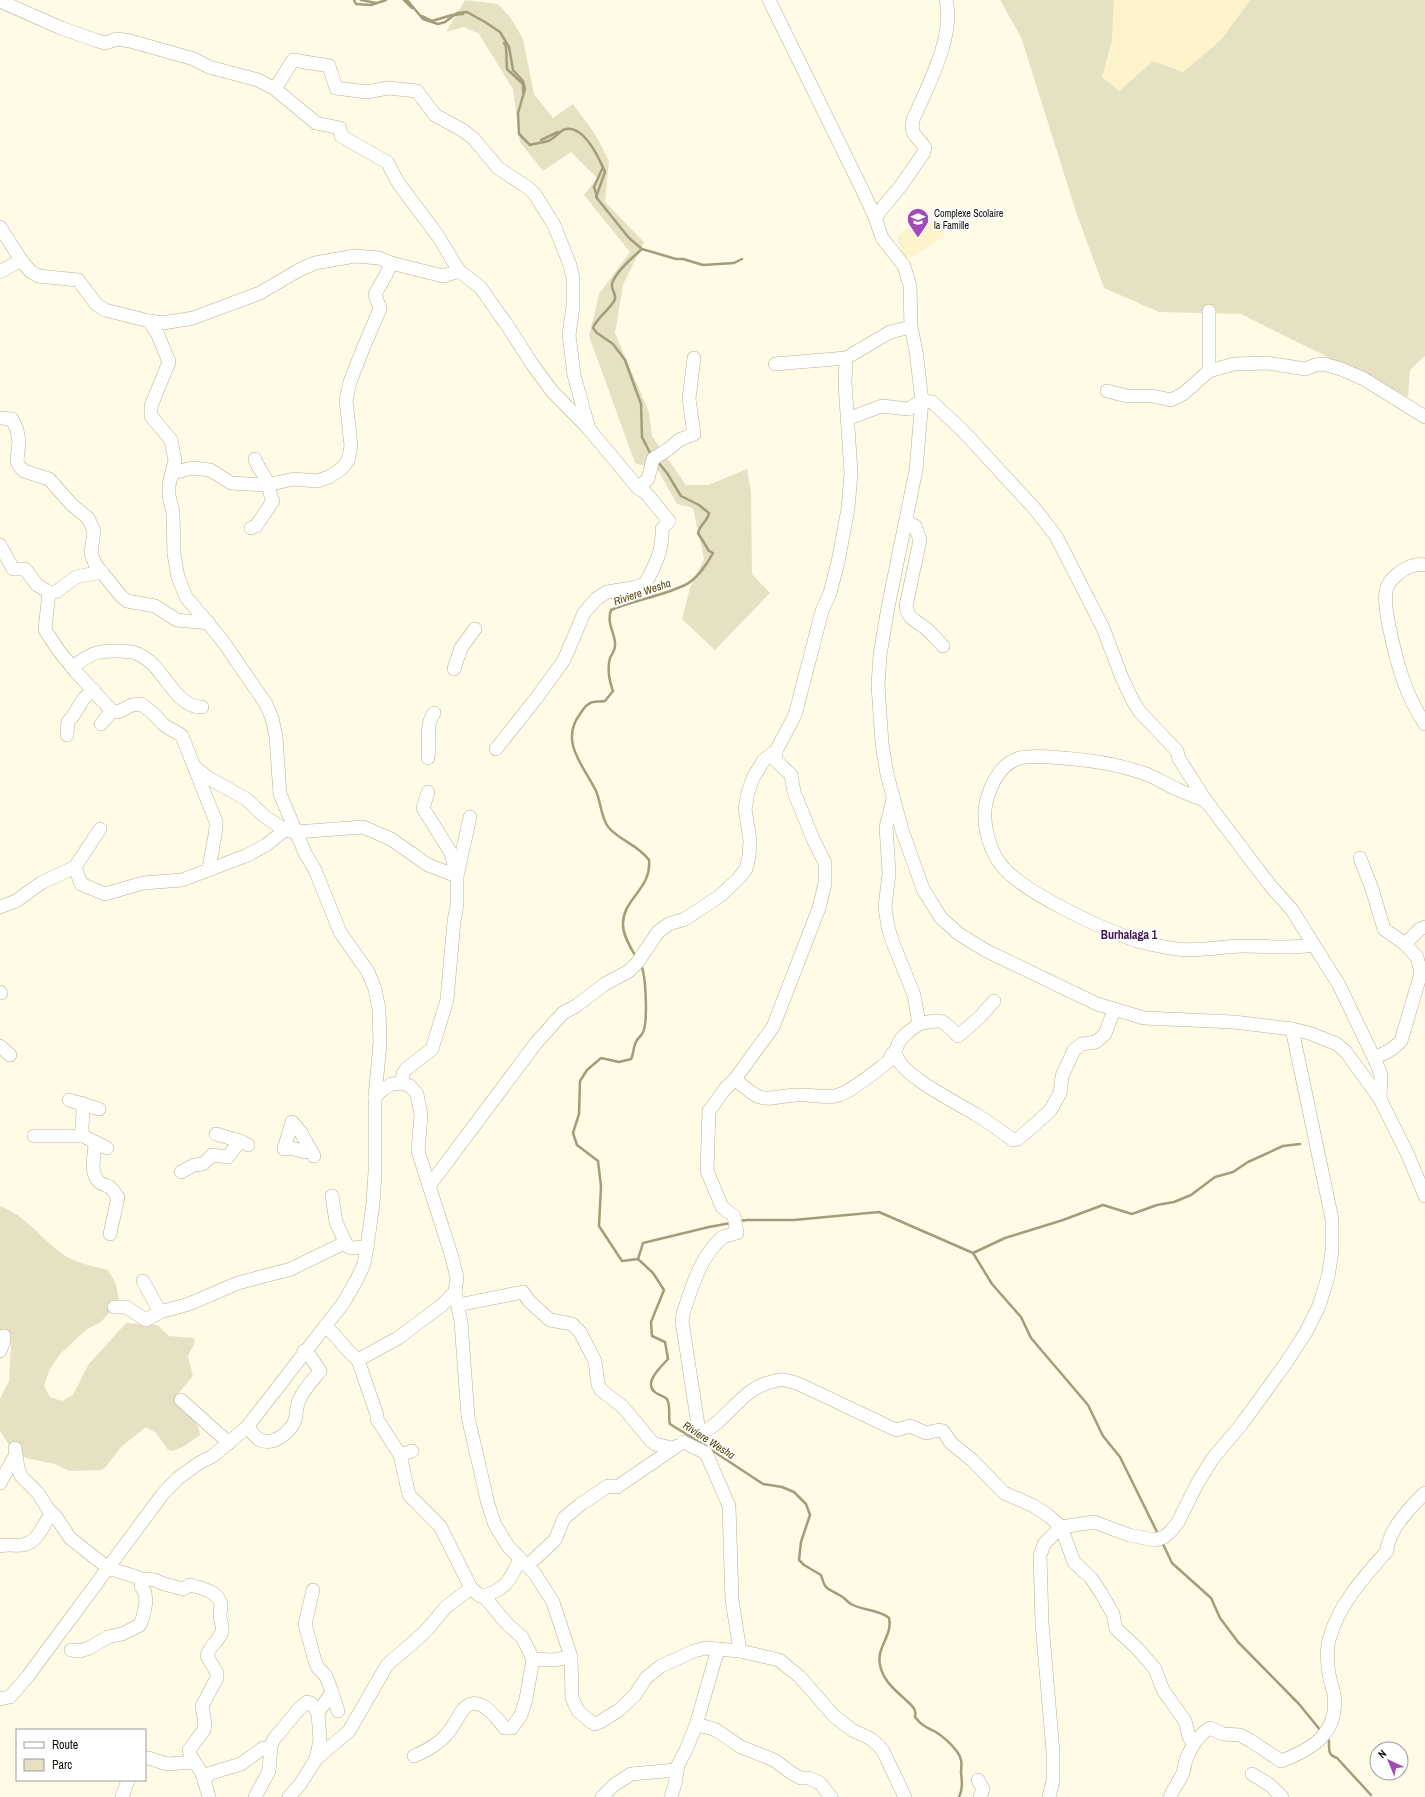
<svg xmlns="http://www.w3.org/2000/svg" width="1425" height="1797" font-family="'Archivo Narrow',sans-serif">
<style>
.built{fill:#fdf4cc}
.green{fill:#e7e1c4}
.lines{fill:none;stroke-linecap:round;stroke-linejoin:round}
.stream{stroke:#a49c7a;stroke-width:2.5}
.minor-casing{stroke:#b7b092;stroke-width:14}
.minor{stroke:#fff;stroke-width:13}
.labels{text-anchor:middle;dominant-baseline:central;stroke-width:4;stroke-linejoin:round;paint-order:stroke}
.poi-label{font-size:10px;fill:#0f0d04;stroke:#fff;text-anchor:start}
.water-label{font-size:11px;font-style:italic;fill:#524605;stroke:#fff}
.quarter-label{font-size:12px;font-weight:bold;fill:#401549;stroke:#fff}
</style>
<rect width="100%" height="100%" fill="#fffbe7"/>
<g class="built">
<polygon points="1114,0 1250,0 1221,40 1183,72 1153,61 1119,91 1102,77 1112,41"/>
<polygon points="929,217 946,233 934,243 915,255 905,259 903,258 897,237 907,228 924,218"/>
</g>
<g class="green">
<polygon points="465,0 498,4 510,17 523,39 534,94 553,118 573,104 595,134 609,161 605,202 644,242 623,285 615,333 649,412 652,436 686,485 708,485 747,469 751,492 752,574 770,593 715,650 682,619 690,588 704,559 693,508 677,504 658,470 635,463 589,336 599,294 630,252 584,195 597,178 571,152 543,171 520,142 513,89 479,34 464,27 446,32"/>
<polygon points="1000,0 1114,0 1112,41 1102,77 1119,91 1153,61 1183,72 1221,40 1250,0 1425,0 1425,356 1410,370 1408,397 1241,314 1159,312 1104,288 1077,215 1021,37"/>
<path d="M0,1206c25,9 41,32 61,47 14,10 31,13 47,17l8,14 3,17 -18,21 -14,7 -27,25 -11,17 -5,15 6,11 12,4 11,-6 15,-30 38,-42 31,2 12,11 25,2 1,4 -7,14 5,20 -15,18 21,34 1,7 -17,12 -11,4 -4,-1 -12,-17 -10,-6 -25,20 -16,21 -4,2 -32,1 -14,-7 -29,-6 -16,-12 -10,-15v-32l9,-18 2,-37 -5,-6h-6z"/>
</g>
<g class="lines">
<g class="stream">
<polyline points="354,0 356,4 371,5 386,0"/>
<polyline points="361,0 376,3"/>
<polyline points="404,0 412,8"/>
<path d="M407,0l16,19 15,5 7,-2 12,-9 10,-1 18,10 15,10 9,15 4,23 10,11 2,8 -7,24 1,21 11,11c6,-2 12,-2 18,-4 6,-2 10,-8 15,-11 20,-8 36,28 42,42l-9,25 33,41 13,11 34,10h7l20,6 31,-2 8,-4"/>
<polyline points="422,16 432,21 452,15 463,14"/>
<polyline points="504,43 506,47 507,69 523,84 523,92"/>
<polyline points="541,140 558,132"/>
<polyline points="597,196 594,187 603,167"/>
<path d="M642,249c-9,8 -27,23 -30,35 -1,6 4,9 3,15 -3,9 -19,19 -22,29l4,5 16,11 12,16 16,44 1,33 9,18"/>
<path d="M636,957c-5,-9 -13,-21 -13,-32 -1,-26 29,-36 26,-65 -12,-16 -27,-18 -40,-32 -8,-9 -8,-26 -13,-37 -12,-25 -37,-49 -16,-77 3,-5 8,-11 13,-12 4,-1 8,0 12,-1l8,-10c-4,-11 -6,-22 -3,-33 2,-4 5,-8 5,-12 1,-13 -9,-21 -4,-36 24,-10 51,-14 74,-25 11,-5 23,-22 28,-32l-4,-2 -11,-18c2,-9 10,-12 11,-20l-10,-8 -18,-9 -14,-23 -9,-11"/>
<path d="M641,965c5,10 7,57 2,67 -1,4 -6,6 -7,10 -3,5 -2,12 -5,17l-12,3 -18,-4 -14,12 -7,11 -1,33 -6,19 4,12 21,16 3,25 -2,40 23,35 16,-2 15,14 11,17 -13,32 1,14 13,6 3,17c-7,8 -26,24 -12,34 3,2 8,3 11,6 4,7 1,18 3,25 12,8 24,14 36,22"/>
<polyline points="738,1221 748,1220 794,1220 879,1212 973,1253 992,1284 1021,1317 1031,1338 1088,1405 1103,1436 1120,1457 1158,1534"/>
<polyline points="973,1253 1005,1238 1063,1220 1103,1205 1132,1214 1157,1205 1174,1202 1191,1195 1215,1177 1233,1172 1248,1162 1283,1146 1300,1144"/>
<polyline points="638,1259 643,1243 709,1227 731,1223"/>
<path d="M710,1449l53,35 19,3 12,5 12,12 4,11 -9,27 -2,18 5,5 17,10c5,17 6,12 20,21 4,2 6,6 10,8 12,7 27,5 38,14 4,18 -13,29 -9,47 3,16 16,26 27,36 3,3 7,6 8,10 1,2 0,4 0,6 6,8 11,10 19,14 9,5 25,19 27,29 1,4 0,9 0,13 1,8 2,16 -2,24"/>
<polyline points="1162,1542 1172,1563 1211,1598 1220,1618 1238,1642 1299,1704 1321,1731"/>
<path d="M1327,1738l2,3c0,9 -1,14 8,17l34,37"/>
</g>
<g class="minor-casing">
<g id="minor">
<polyline points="769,0 860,185 875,217 882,238 904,266 910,286 911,327 916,351 922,401 920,423 916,470 888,607 880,655 878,685 882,744 887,774 902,830 923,889 941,918 959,934 985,950 1097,1004 1144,1018 1234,1022 1292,1029 1309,1033 1337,1044 1346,1052 1380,1099 1408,1155 1425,1196"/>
<polyline points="0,1 61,28 95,40 105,43 117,39 130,41 194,59 209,67 258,80 275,89 316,123 340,128 341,136 387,162 399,184 438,236 459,271 480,287 509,328 532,364 552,391 589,429 638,488"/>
<polyline points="275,89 293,60 329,66 336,88 367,92 388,88 417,91 435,115 464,131 474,139 498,168 527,187 534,193 554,225 570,265 573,278 573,306 569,335 574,375 589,429"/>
<path d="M875,217l25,-30 23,-33 2,-6c-7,-13 -15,-10 -12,-28 14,-33 42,-83 33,-120"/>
<polyline points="0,227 21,260 30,271 38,276 78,280 96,304 105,310 149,321 158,335 169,362 151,406 151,416 171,440 175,460 169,485 169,496 173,513 174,554 178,577 186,597 222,640 266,704 272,718 276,737 280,794 305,853 315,870 340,932 368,972 375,989 379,1009 380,1043 375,1097 375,1172 373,1204 367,1247 364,1264 357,1279 344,1302 247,1427 213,1456 199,1463 177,1479 162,1495 28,1676 10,1697 0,1699"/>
<polyline points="0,272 21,260"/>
<polyline points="149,321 163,323 193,318 260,293 299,270 315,263 355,256 379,258 391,263 443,276 459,271"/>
<polyline points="775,364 846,358 890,332 911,327"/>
<polyline points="1209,371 1209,311"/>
<polyline points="1107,391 1127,396 1153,396 1171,400 1183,394 1209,371 1234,364 1267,363 1306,369 1315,365 1324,364 1341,369 1364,379 1425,417"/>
<polyline points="0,418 12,419 17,430 19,441 17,461 19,466 24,471 49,479 72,505 88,518 94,531 91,553 95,564 121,596 127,601 155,606 177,620 209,623"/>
<polyline points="847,419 882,406 908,409 922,401 932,402 962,430 1034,508 1056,536 1103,628 1122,678 1133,701 1140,712 1177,751 1179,759 1206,801 1235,839 1269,884 1292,910 1339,985 1376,1062 1381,1075 1380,1099"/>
<polyline points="173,473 192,468 210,470 231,483 267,485 294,479 317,481 329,477 341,469 348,461 351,446 346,400 350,382 364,346 380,309 375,294 386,275 391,263"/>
<path d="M906,522l9,4 5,14 -14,66c2,13 9,14 18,21 7,5 13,13 19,19"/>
<path d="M251,528l5,-2 17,-25c-4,-8 -4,-18 -9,-25 -3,-6 -7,-10 -9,-17"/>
<polyline points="0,545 13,569 25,569 37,585 49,592 56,592 76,577 102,572"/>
<path d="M1425,565c-9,-2 -18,2 -26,8 -6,5 -12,10 -13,19 -2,11 1,23 3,34 7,34 16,69 36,98"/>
<path d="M49,592l-4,38 14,21 17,21 36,39 6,1 14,-7 9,-1c9,6 15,12 22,20 5,5 13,7 19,12l34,86c1,12 -6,34 -7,48"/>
<path d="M72,667c19,-13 24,-17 48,-16 5,1 11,0 15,2 29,9 38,55 67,54"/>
<polyline points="454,669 461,648 475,629"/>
<polyline points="101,724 112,711"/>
<path d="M67,735l1,-13c11,-11 11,-23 26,-32"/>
<path d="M496,749l42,-53 26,-36 20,-47 12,-14 11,-7 25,-4 13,-4c10,-18 18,-34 17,-55l7,-8 -24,-29 -7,-4 10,-9 5,-20 17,-11 9,-8 15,-6 -5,-35 5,-41"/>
<path d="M776,751v10l15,14 3,17 19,47 12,24v20l-6,25 -46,119 -38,52 -10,10 -16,22 -2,60 15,36 12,9 3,17c-4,1 -11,2 -14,4 -22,17 -32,52 -40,77l-1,7 16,104 4,8c26,-13 39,-44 69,-51 4,-1 9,-3 13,-2 5,0 10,3 15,4l97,46 14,-4 16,7 13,-3 4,1 8,12 21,17 32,33 30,13 15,10 12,11 13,35 17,16 10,15 12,21 3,15 22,20 17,20 8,21 22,31 4,16 4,7"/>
<path d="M428,758c2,-15 -3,-33 6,-45"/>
<polyline points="195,767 207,777 246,799 264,816 285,830 296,832 363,827 391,839 428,865 457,876"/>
<polyline points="428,792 423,808 451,853 456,874"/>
<path d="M893,799l-7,28 3,46 -4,34 3,20 5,16 21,52 5,29c-10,7 -24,16 -23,30 3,21 62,49 79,60 14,8 26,17 38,26l5,-1 32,-28 10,-18 2,-17 12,-26 8,-6 14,-2 9,-8 9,-24"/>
<path d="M1206,801c-9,-4 -19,-7 -27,-11 -11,-4 -21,-12 -33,-16 -28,-10 -54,-14 -83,-16 -14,-1 -29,-3 -43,0 -18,5 -28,24 -33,41 -6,19 1,47 12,63 19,29 104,67 138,79 12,3 26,6 39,8 23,3 45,-3 68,-3 25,0 44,3 69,-1"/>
<polyline points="100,829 75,867 81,884 105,894 143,883 182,880 248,855 266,845 285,830"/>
<polyline points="1360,858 1372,889 1384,929 1405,944 1420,929 1425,927"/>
<polyline points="0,907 16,901 41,883 75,867"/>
<polyline points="1405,944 1417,957 1421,973 1425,975"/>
<polyline points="0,992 1,993"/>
<path d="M919,1024c23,-5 22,-6 39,12l22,-19 14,-16"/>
<polyline points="0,1046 10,1055"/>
<polyline points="1375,1058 1392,1049 1401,1041 1421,973"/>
<path d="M735,1079c29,26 26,19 61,16 13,-1 26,3 39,1 14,-2 42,-26 54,-35l3,-7h4"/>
<polyline points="402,1083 403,1074 406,1069 432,1049 447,1000 454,921 457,905 457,876 470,817"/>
<polyline points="375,1097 383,1089 392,1084 402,1083 410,1086 417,1094 421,1115 418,1151 451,1254 457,1277 455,1292 461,1322 468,1417 488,1504 495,1525 508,1546 535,1574 553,1602 571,1657 572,1698 578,1711 591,1722 595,1724 600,1722 619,1710 635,1695 646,1678 661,1666 694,1651 706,1648 740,1651 779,1660 800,1677 834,1716 852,1730 871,1739 878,1745 883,1751 905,1797"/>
<polyline points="69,1100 99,1109"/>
<path d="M82,1103c3,12 -2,22 1,33l24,12"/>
<polyline points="216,1134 240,1141 248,1145"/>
<polyline points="34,1136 83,1136"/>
<path d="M95,1143c0,13 -6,27 3,38 3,3 8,4 12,6 3,3 5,7 8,10l-8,37"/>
<polyline points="310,1150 305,1152 291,1148 284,1149 292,1122 300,1131 314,1156"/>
<polyline points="181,1172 194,1165 203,1164 212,1155 228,1157 240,1141"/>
<polyline points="429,1186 536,1043 563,1013 576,1006 605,984 629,971 637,963 658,932 669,924 685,919 720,896 738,879 746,869 749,857 750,840 745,809 748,792 753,778 764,760 776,751 795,715 822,611 830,593 838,562 848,509 851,473 845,383 846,358"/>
<polyline points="332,1196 336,1222 347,1246"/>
<polyline points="143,1281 160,1312"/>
<polyline points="458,1305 523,1292 529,1301 550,1320 572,1324 580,1332 595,1361 598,1384 601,1390 623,1407 651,1441 655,1444 672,1448"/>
<polyline points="114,1307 126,1307 146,1320 160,1312 189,1304 238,1283 291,1269 340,1245 343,1244 351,1248 367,1247"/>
<path d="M325,1326c13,10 20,24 33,34l40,-22 44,-33 13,-13"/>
<polyline points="0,1351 3,1344 4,1336"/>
<polyline points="358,1360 377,1415 377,1419 400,1455 409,1495 440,1526 471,1588"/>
<polyline points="181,1400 229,1443"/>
<path d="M247,1427c4,4 8,10 13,13 13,6 31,-8 35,-20 2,-7 1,-15 5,-22 5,-10 13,-18 20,-27l-10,-15 -6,-5"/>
<polyline points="683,1442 706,1453 729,1506 732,1600 740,1651"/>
<path d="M15,1448l3,20 3,8 17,17 10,16 8,8 14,21 38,30 29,9 6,5 1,-3 11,1 6,3 22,6 7,-4c11,3 28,6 31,19 0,4 -1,8 -1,13 1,5 3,10 2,15 -3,9 -13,14 -15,24l10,17v5l-15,28 3,18 -1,6 -15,20c2,12 13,18 15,30"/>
<polyline points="400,1455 412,1451"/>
<polyline points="0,1483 15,1456"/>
<path d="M0,1546c8,-2 15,0 22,-1 17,-2 20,-21 30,-31"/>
<polyline points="527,1566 555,1540 564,1518 581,1504 608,1486 617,1487 677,1446"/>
<polyline points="71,1650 80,1651 89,1648 108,1637 122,1634 140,1625 143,1617 146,1602 145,1593 141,1586 143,1582"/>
<polyline points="533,1659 553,1660 571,1657"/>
<polyline points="332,1692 338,1711"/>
<polyline points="696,1725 707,1727 716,1730 741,1747 774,1760 793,1774 801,1778 809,1778 820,1783 831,1797"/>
<path d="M414,1756c12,-5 24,-11 33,-22 6,-7 10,-15 15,-23 15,-20 33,5 43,17h7l9,-13 5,-16 7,-40 -11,-22 -14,-12 -25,-30"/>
<polyline points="145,1758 148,1758 167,1764 194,1762"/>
<path d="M316,1759l33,-28 38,-66 38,-33 21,-25 25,-19 9,8c24,-3 32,-18 40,-38"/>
<polyline points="1252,1774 1270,1785 1282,1797"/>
<polyline points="978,1780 983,1789 980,1797"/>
<polyline points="122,1797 128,1780"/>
<polyline points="209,1797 204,1780 211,1773 241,1764 263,1748 270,1752"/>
<polyline points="255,1797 269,1771 271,1746 274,1739 299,1709 307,1702 311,1703 318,1713"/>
<polyline points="289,1797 301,1783 316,1759 320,1740 318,1713 332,1692 326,1676 318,1668 315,1661 305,1624 313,1590"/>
<polyline points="602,1797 614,1785 631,1774 676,1770"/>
<polyline points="671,1797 675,1784 678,1765 686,1750 696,1725 718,1649"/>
<polyline points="1049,1797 1053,1781 1053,1752 1042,1623 1040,1556 1044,1544 1061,1527 1094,1522 1129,1535 1155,1540 1164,1537 1170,1532 1178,1522 1197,1484 1213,1458 1241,1425 1286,1363 1306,1332 1319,1306 1328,1277 1332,1251 1332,1219 1292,1029"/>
<path d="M1170,1797c3,-8 8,-14 12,-22 3,-5 2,-10 4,-15 5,-13 12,-25 24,-32l13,6 17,1 11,6 30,20c32,-12 58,-28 53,-67 -1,-5 -3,-10 -4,-15 -3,-12 -4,-31 0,-42 9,-33 35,-61 57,-86 0,-19 24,-45 38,-58"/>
</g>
</g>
<use href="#minor" class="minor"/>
</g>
<defs>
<g id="school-pin" transform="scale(1.15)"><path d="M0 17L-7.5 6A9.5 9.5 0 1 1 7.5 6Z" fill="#a24ab7" stroke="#fff"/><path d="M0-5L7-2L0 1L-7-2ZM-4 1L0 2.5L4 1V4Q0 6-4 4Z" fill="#fff"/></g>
</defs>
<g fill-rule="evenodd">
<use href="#school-pin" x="918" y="219"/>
</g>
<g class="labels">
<g class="poi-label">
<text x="934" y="213">Complexe Scolaire<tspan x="934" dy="12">la Famille</tspan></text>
</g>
<g class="water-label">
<text transform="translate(642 592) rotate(-19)">Riviere Wesha</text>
<text transform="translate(709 1440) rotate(33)">Riviere Wesha</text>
</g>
<g class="quarter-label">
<text x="1129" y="935">Burhalaga 1</text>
</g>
</g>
<rect x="16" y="1729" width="130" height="52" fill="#ffffff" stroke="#9f9e9b"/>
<rect x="24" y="1742" width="20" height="6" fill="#ffffff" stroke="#9f9e9b"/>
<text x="52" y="1749" font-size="12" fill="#0f0d04">Route</text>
<rect x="24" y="1759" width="20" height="12" fill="#e7e1c4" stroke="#9f9e9b"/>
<text x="52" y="1769" font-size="12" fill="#0f0d04">Parc</text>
<g transform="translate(1389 1761) rotate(316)"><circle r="19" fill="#ffffff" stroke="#9f9e9b"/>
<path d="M0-3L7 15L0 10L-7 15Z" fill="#a24ab7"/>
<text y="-6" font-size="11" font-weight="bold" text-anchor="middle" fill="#0f0d04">N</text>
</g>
</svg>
